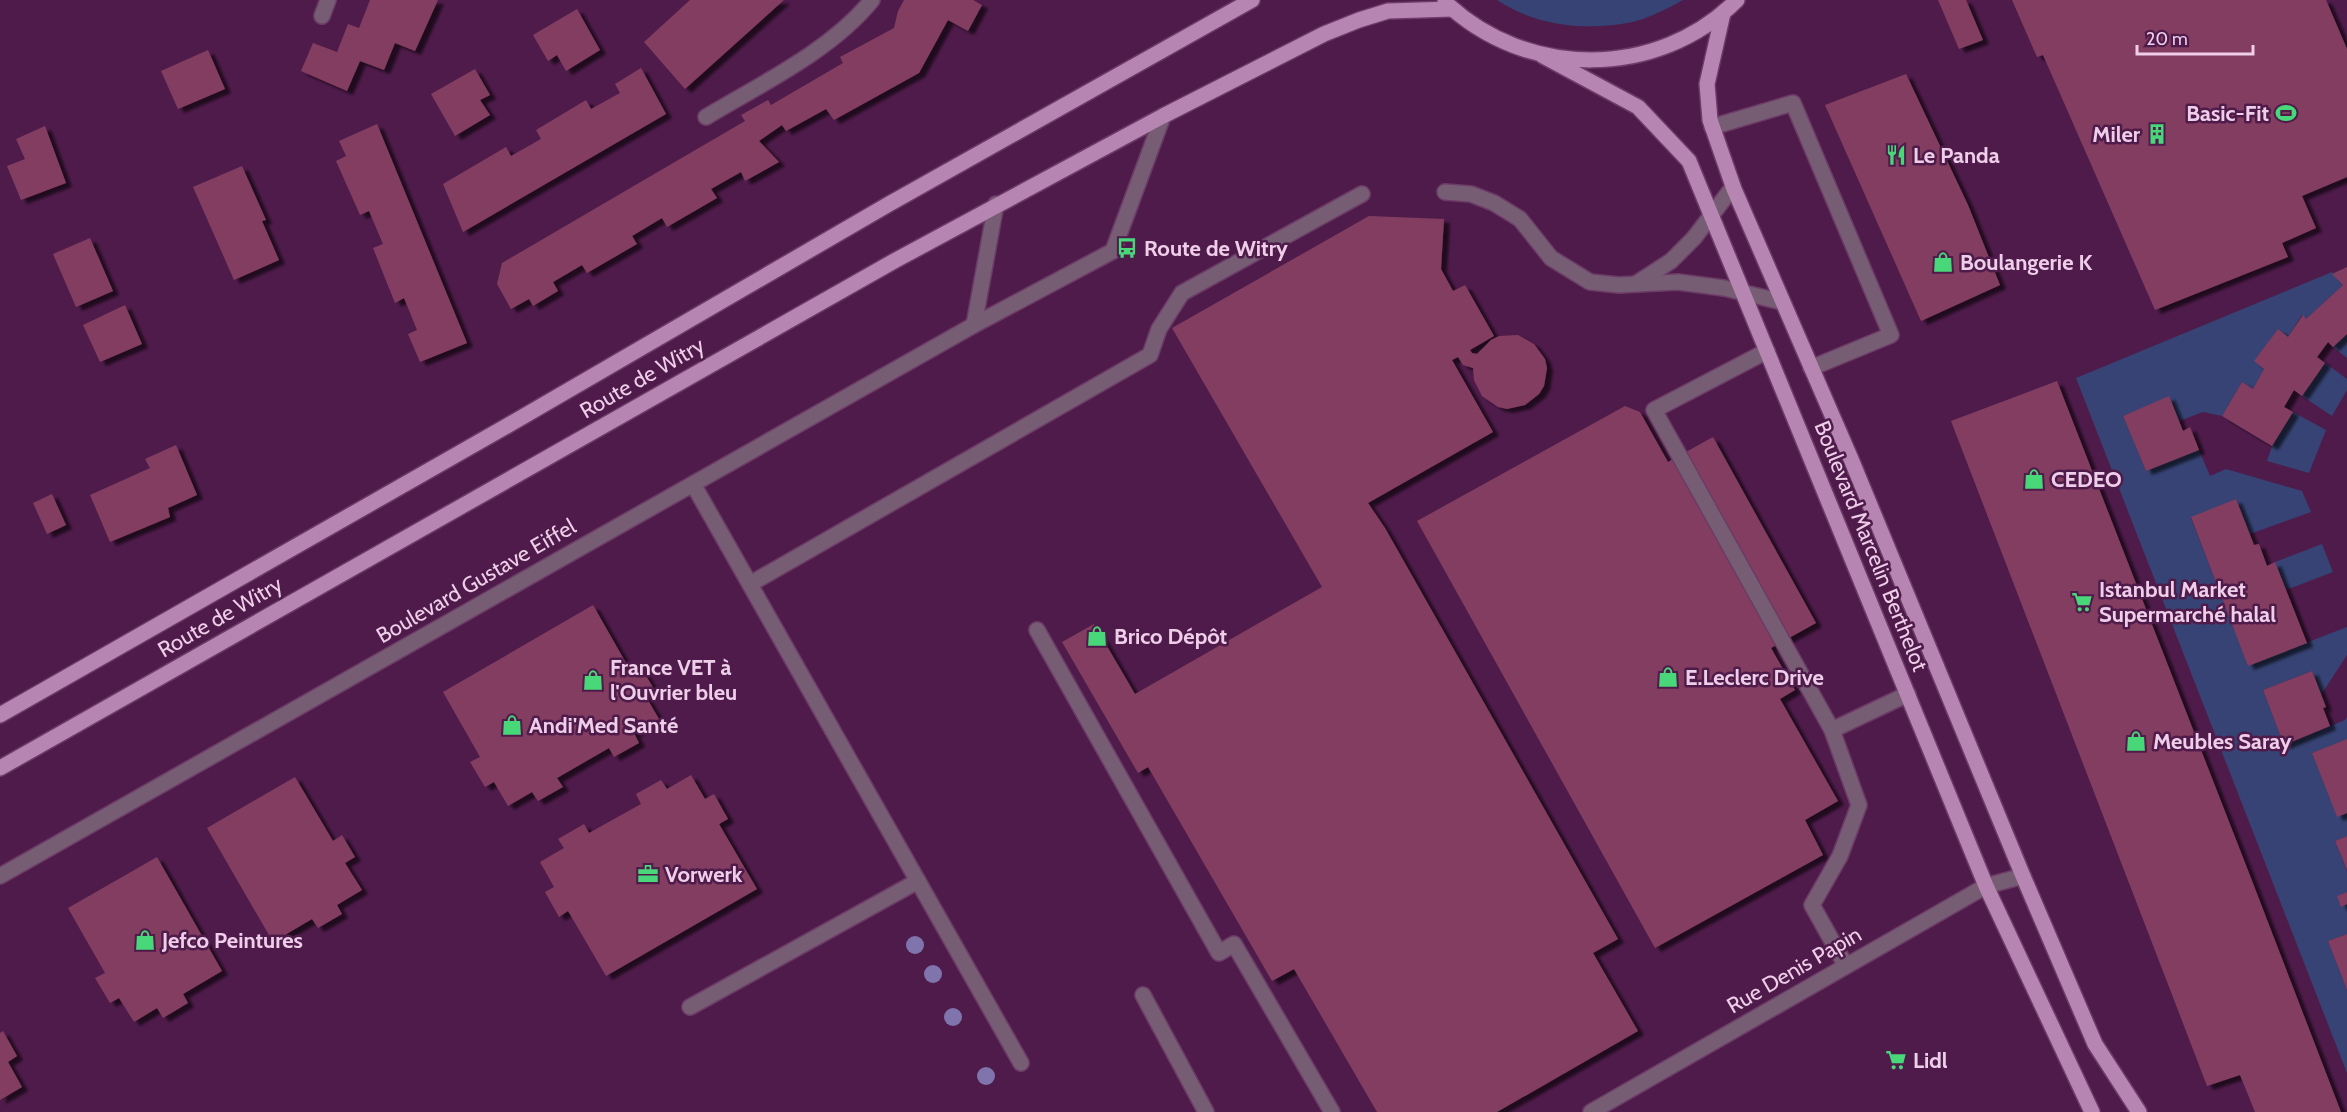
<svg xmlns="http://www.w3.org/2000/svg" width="2347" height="1112" font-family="Cabin,sans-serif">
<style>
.green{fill:#364374}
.building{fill:#823e60;filter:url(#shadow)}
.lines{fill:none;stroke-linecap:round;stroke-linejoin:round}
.minor-casing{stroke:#6c3b67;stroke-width:18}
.major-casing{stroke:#6c3b67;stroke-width:18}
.minor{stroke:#765d73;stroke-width:15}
.major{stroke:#b785b1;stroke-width:15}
.tree{fill:#8074ac}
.labels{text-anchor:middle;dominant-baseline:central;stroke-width:5;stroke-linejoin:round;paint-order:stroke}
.poi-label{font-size:22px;font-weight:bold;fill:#eecee9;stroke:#4f1b4b;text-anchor:start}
.street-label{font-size:22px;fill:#eecee9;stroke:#4f1b4b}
</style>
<defs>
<filter id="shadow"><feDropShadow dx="6" dy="4" stdDeviation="1.5" flood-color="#0009"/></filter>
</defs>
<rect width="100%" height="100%" fill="#4f1b4b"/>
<g class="green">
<path d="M1497,0h186c-14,8 -40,21 -56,23 -44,8 -93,2 -130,-23z"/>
<polygon points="2332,272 2343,285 2306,319 2302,315 2288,337 2278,329 2255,361 2264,369 2253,389 2242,382 2222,416 2203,412 2179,421 2169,397 2123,416 2146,471 2199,450 2210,476 2226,469 2302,491 2311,512 2250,534 2236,499 2191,518 2248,665 2347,627 2347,655 2321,695 2312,671 2263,690 2284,745 2345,720 2347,717 2347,739 2312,753 2337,816 2347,813 2347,836 2335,841 2347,871 2347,892 2338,896 2341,906 2347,904 2347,934 2328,941 2347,990 2347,1073 2076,378"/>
<polygon points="2347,334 2347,358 2333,347"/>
<polygon points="2325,363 2347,379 2347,390 2332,416 2302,396"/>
<polygon points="2293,412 2326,430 2309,473 2267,461 2272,446"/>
<polygon points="2322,544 2333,572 2286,590 2275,562"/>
</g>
<g class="building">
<polygon points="370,0 438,0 415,51 395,43 384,70 360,61 347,91 301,71 313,43 337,52 348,24 359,28"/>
<polygon points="690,0 784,0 685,89 644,42"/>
<polygon points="904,0 973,0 982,5 968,31 948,20 919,73 834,120 826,109 786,131 782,125 759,141 779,162 745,181 741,172 711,189 717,198 667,227 662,218 632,236 637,244 587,273 582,265 553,282 558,291 533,306 529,299 511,309 497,284 502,263 745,121 741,115 768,100 771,105 843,63 840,57 894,28 898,11"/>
<polygon points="1938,0 1966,0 1983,40 1959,49"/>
<polygon points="2012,0 2326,0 2347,49 2347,177 2302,196 2316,228 2282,243 2288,257 2155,310 2043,55 2037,57"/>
<polygon points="577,9 600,50 566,71 557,55 548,61 533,35"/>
<polygon points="208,50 225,89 178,109 161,71"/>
<polygon points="641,68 666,114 463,232 443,184 506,147 511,156 541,139 536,130 586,100 591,109 620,93 615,84"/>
<polygon points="475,69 490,95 480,100 490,115 455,136 431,94"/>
<polygon points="1906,74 1968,205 2000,285 1921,321 1825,105"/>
<polygon points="377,124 467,343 420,362 408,334 417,330 404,298 395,303 373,248 383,244 369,211 360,215 336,161 346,156 339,141"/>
<polygon points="45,126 66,183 21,200 7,166 25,159 16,139"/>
<polygon points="242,166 266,220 262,221 279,260 234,280 193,187"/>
<polygon points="1369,216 1444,219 1441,269 1453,291 1465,285 1494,336 1470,350 1472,353 1477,354 1491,340 1499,336 1518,335 1534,344 1545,359 1547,368 1544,386 1539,394 1525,405 1507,409 1498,407 1482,396 1474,380 1473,368 1463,365 1458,357 1452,360 1493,432 1368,503 1385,528 1618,939 1593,953 1638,1031 1497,1112 1377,1112 1294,969 1272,981 1148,767 1138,773 1062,642 1094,624 1135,694 1322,587 1172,328"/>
<polygon points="90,238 113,291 76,307 53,254"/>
<polygon points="2347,267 2347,334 2333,347 2328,342 2323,349 2317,357 2325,363 2302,396 2294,390 2284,407 2293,412 2272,446 2222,416 2242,382 2253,389 2264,369 2254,361 2278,329 2288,337 2303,315 2306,319 2343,285 2332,274"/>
<polygon points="125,305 142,344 100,362 83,325"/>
<polygon points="2057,381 2249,873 2341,1112 2255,1112 2240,1075 2207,1086 2176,1005 1951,421"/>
<polygon points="2169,396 2183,431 2190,427 2199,450 2146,471 2123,416"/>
<polygon points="1625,406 1640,412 1668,462 1713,437 1816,623 1771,648 1795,690 1780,699 1838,801 1805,820 1823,855 1655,948 1417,521"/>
<polygon points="176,445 197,495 168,508 170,517 110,542 90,495 150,468 145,459"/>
<polygon points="52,494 66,525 47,534 33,503"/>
<polygon points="2236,499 2254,545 2259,544 2267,566 2275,562 2307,643 2248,666 2191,517"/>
<polygon points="593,605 630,670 639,664 654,689 645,695 659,719 634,733 639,743 614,757 609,748 557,778 563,787 538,801 532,792 508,806 494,782 485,787 470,762 480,757 443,692"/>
<polygon points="2312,671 2326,707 2323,708 2330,726 2284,745 2263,690"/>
<polygon points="2347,739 2347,813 2337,817 2312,753"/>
<polygon points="691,775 705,799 714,794 728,819 719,824 757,889 606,976 568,911 559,917 545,892 554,887 540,862 564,848 558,839 584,824 589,833 641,804 636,794 661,780 667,789"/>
<polygon points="295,777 333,841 342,835 355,857 345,863 362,890 337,905 342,914 318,928 312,919 273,942 207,828"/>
<polygon points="2347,836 2347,870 2335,841"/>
<polygon points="157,857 222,971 183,994 188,1003 163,1018 157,1008 134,1022 119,998 110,1003 95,978 105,973 68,908"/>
<polygon points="2347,892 2347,904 2341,907 2337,896"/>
<polygon points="2347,934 2347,990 2328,941"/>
<polygon points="3,1031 17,1056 8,1062 22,1087 0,1100 0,1033"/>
</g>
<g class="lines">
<g class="minor-casing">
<g id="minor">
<polyline points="322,16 328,0"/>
<path d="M706,117c55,-33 126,-67 166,-117"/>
<polyline points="1712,127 1793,103 1891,335 1811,368"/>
<polyline points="1445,192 1471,194 1494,203 1520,219 1551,258 1590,282 1619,285 1678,282 1724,288 1782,302"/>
<polyline points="1637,283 1671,261 1694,238 1733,187"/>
<polyline points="974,325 1113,251 1163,116"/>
<polyline points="1767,351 1654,410 1832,730 1859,805 1840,856 1812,905 1846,966"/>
<polyline points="693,484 1021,1063"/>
<polyline points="750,584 1150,355 1159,329 1182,293 1362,194"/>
<polyline points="1037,630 1219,953 1234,944 1332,1112"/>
<polyline points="1832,730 1908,694"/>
<polyline points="0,876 974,325 996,204"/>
<polyline points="1143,995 1206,1112"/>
<polyline points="690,1007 918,881"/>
<polyline points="1591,1112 1986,886 2023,876"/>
</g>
</g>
<g class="major-casing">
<g id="major">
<path d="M1445,2c81,77 212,78 292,-2"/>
<polyline points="1723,13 1707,84 1710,120 1734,189 1851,459 2023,876 2095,1044 2139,1112"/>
<polyline points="1543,56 1638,107 1689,161 1986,886 2092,1112"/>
<polyline points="0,715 512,423 889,204 1252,0"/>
<polyline points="0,768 896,260 1163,116 1324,34 1359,20 1388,11 1452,9"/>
</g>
</g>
<use href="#minor" class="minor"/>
<use href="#major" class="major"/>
</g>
<g class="tree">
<circle cx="915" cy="945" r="9"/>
<circle cx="933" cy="974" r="9"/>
<circle cx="953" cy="1017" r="9"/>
<circle cx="986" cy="1076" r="9"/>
</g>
<defs>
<g id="stadium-bare" transform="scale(1.62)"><path d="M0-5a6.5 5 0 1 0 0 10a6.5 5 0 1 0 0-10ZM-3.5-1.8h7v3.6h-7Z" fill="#48d779" stroke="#4f1b4b" stroke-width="2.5" paint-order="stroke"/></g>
<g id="building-bare" transform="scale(1.62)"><path d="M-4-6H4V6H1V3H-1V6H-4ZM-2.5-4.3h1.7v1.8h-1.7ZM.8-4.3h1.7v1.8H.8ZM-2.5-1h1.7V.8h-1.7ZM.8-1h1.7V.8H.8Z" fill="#48d779" stroke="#4f1b4b" stroke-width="2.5" paint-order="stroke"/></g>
<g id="restaurant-bare" transform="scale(1.62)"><path d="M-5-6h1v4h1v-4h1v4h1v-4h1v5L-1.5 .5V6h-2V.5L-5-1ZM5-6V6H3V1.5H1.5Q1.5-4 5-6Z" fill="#48d779" stroke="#4f1b4b" stroke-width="2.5" paint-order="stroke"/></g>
<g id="bus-bare" transform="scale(1.62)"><path d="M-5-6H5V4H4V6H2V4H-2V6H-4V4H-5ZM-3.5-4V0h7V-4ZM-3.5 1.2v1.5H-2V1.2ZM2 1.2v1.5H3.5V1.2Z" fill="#48d779" stroke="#4f1b4b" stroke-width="2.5" paint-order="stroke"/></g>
<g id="shop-bare" transform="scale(1.62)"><path d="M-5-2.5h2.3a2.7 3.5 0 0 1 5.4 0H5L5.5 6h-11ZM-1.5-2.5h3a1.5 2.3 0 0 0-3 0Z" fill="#48d779" stroke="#4f1b4b" stroke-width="2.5" paint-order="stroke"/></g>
<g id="supermarket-bare" transform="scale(1.62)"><path d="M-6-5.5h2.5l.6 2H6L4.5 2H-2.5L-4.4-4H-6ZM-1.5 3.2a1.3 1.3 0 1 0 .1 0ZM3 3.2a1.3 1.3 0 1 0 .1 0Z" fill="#48d779" stroke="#4f1b4b" stroke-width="2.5" paint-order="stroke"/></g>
<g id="office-bare" transform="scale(1.62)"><path d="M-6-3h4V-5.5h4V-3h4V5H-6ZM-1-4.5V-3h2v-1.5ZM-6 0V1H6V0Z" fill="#48d779" stroke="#4f1b4b" stroke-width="2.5" paint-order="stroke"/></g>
</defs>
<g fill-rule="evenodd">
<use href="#stadium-bare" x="2286" y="113"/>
<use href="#building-bare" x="2157" y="134"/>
<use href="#restaurant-bare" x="1896" y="155"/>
<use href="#bus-bare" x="1127" y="248"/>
<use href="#shop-bare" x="1943" y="262"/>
<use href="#shop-bare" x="2034" y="479"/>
<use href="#supermarket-bare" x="2082" y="602"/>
<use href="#shop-bare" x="1097" y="636"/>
<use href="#shop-bare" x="1668" y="677"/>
<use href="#shop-bare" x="593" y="680"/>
<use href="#shop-bare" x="512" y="725"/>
<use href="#shop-bare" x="2136" y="741"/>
<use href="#office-bare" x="648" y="874"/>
<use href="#shop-bare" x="145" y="940"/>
<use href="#supermarket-bare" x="1896" y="1060"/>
</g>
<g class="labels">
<g class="poi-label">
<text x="2269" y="113" text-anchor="end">Basic-Fit</text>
<text x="2140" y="134" text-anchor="end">Miler</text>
<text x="1913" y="155">Le Panda</text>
<text x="1144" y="248">Route de Witry</text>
<text x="1960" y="262">Boulangerie K</text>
<text x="2051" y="479">CEDEO</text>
<text x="2099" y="589">Istanbul Market<tspan x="2099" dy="25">Supermarché halal</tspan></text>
<text x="1114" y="636">Brico Dépôt</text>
<text x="610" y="667">France VET à<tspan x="610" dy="25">l'Ouvrier bleu</tspan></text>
<text x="1685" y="677">E.Leclerc Drive</text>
<text x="529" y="725">Andi'Med Santé</text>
<text x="2153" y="741">Meubles Saray</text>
<text x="665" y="874">Vorwerk</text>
<text x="162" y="940">Jefco Peintures</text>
<text x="1913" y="1060">Lidl</text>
</g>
<g class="street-label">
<text transform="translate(642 378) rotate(-30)">Route de Witry</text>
<text transform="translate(1871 546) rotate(68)">Boulevard Marcelin Berthelot</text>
<text transform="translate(476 581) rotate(-30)">Boulevard Gustave Eiffel</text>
<text transform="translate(220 617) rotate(-30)">Route de Witry</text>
<text transform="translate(1794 970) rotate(-30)">Rue Denis Papin</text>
</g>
</g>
<path d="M2137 45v9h116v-9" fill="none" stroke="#eecee9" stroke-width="3"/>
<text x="2146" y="45" font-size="18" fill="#eecee9" stroke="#4f1b4b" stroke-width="4.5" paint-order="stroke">20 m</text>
</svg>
